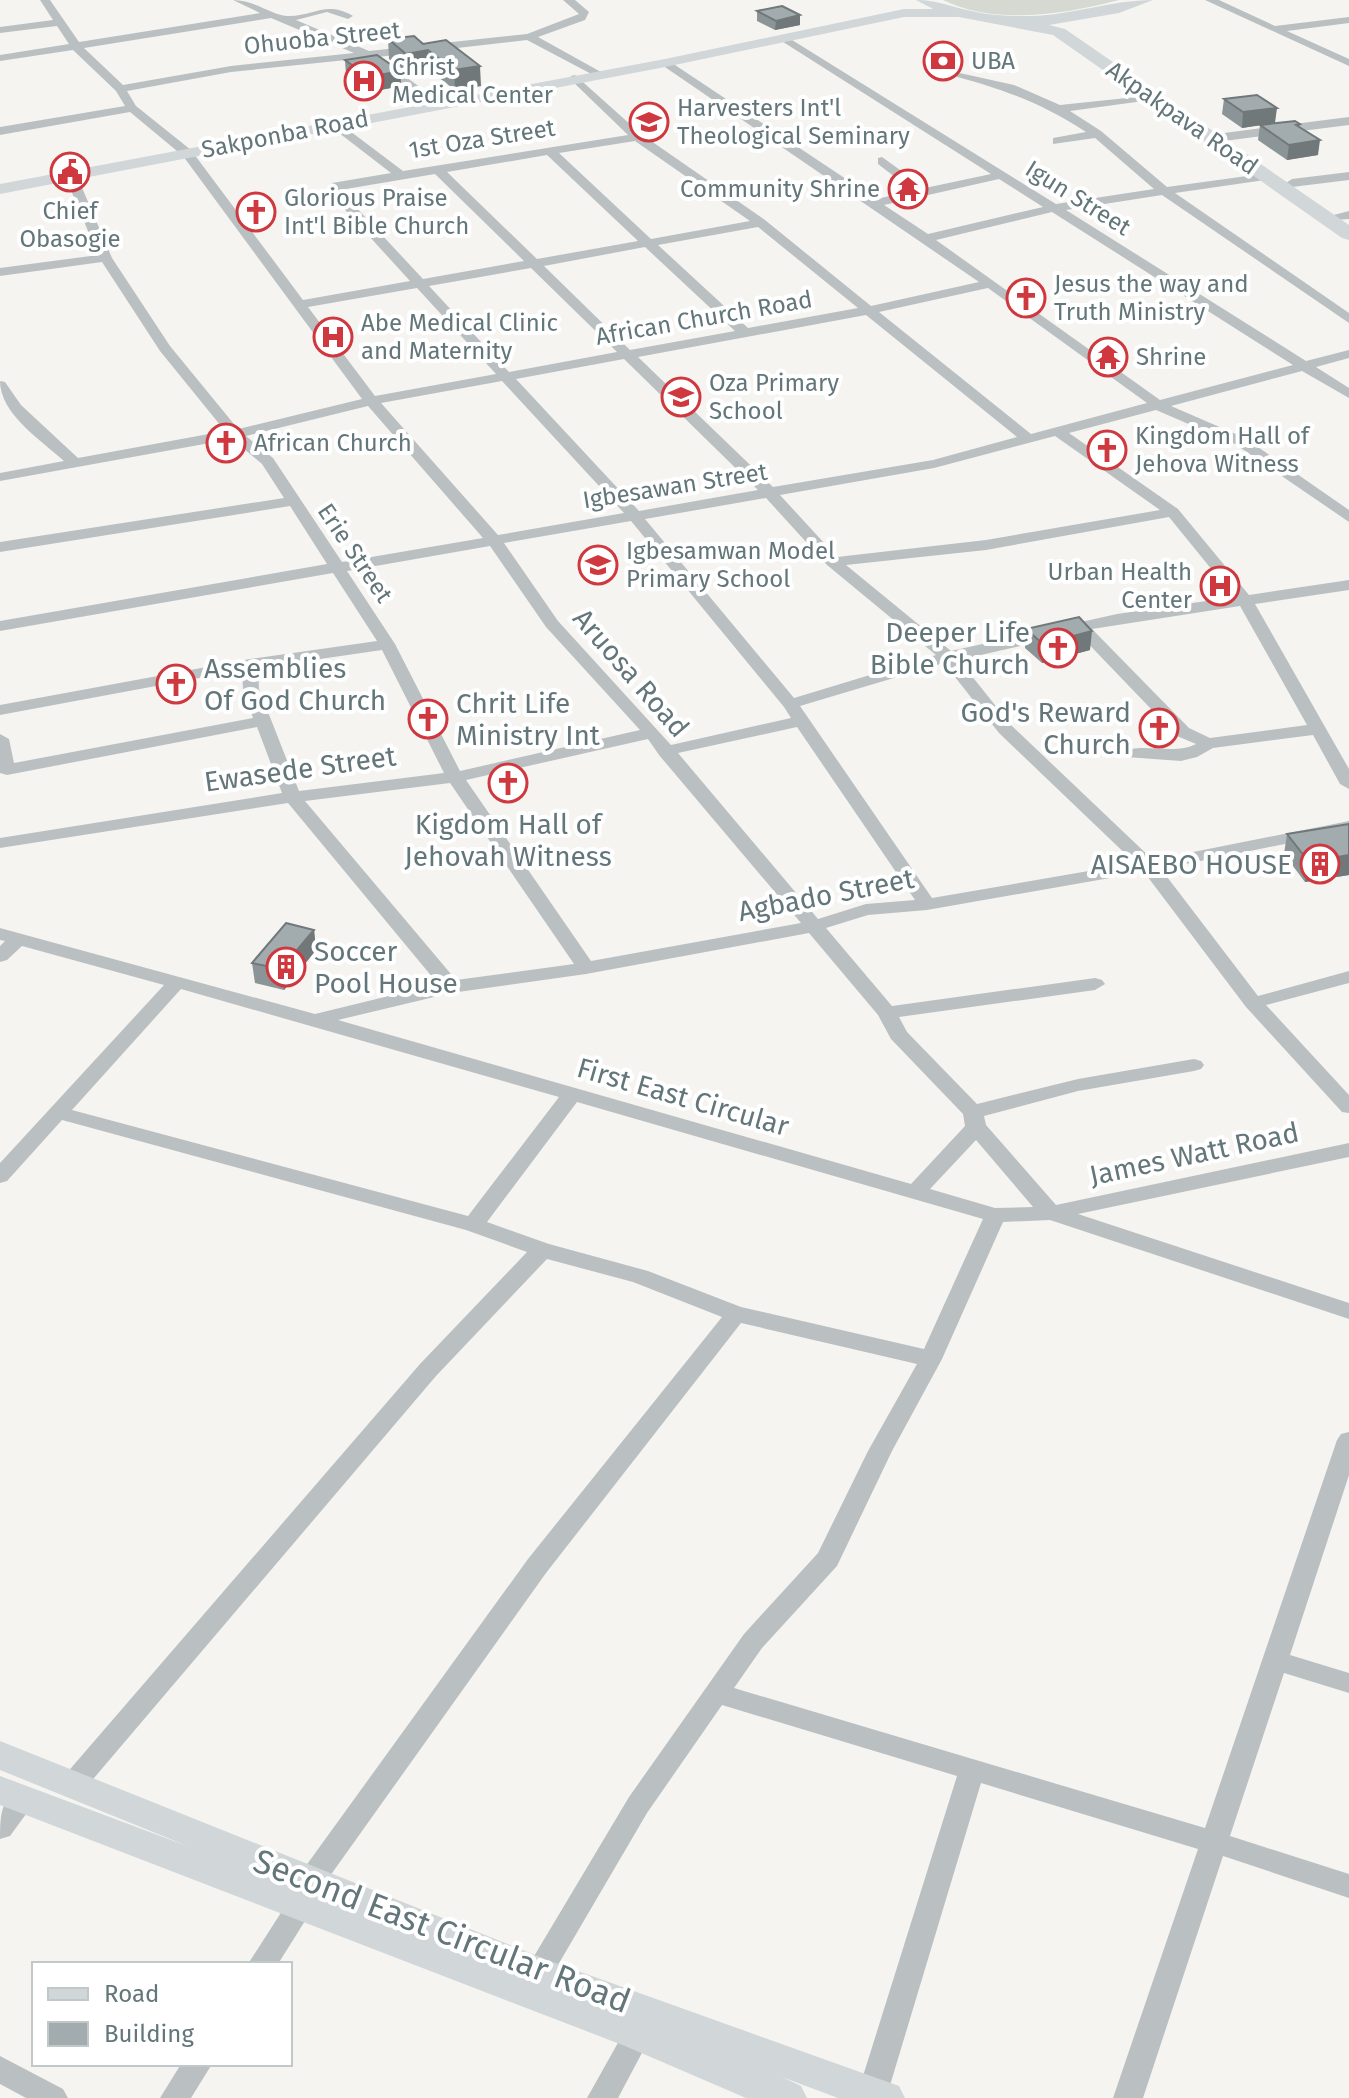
<svg xmlns="http://www.w3.org/2000/svg" width="1349" height="2098" font-family="'Fira Sans',sans-serif">
<style>
.green{fill:#d6d9d1}
.lines{fill:none;stroke-linecap:round;stroke-linejoin:round}
.minor{fill:#bac0c1;fill-rule:evenodd}
.major{fill:#d1d6d8;fill-rule:evenodd}
.highway{fill:#d1d6d8;fill-rule:evenodd}
.wall{fill:#8b9496}
.shaded-wall{fill:#71787a}
.building{fill:#a2acae;stroke:#71787a;stroke-width:2}
.labels{text-anchor:middle;dominant-baseline:central;stroke-width:8;stroke-linejoin:round;paint-order:stroke}
.far-street-label{font-size:24px;fill:#63767a;stroke:#fff}
.far-poi-label{font-size:24px;fill:#63767a;stroke:#fff;text-anchor:start}
.poi-label{font-size:28px;fill:#63767a;stroke:#fff;text-anchor:end}
.street-label{font-size:28px;fill:#63767a;stroke:#fff}
.near-street-label{font-size:34px;fill:#63767a;stroke:#fff}
</style>
<rect width="100%" height="100%" fill="#f5f4f1"/>
<path class="green" d="M943,0h176c-53,14 -124,26 -176,0z"/>
<g class="lines">
<g class="minor">
<path d="M40,0h10l29,42 181,-29 -27,-13c22,0 38,15 54,16 27,1 38,-16 66,0l-5,3 -21,-7 -31,8 73,31 158,-17 52,-20 -16,-14h12l14,12 -4,8 -47,17 63,35v4l-4,1 -70,-37 -149,17 64,46v4l-4,1 -72,-50 -135,14 -104,19 9,15 55,44 112,150 107,-19 -83,-91 5,-7 59,-10 -61,-47v-4h8l65,49 225,-36 -57,-55v-4l4,-1 66,59 124,86 106,86 108,-24 -320,-219 10,-2 207,138 37,-8 -35,-27v-6l4,-1 43,31 66,-14 -211,-134 -1,-2 5,-3 272,169 98,-15 -59,-51 -42,6v-6l33,-6c-46,-30 -86,-44 -140,-58v-4l68,15 46,20 95,-10v4l-4,1 -81,11 31,20 66,56 102,-14 2,3 -6,4 -90,13 174,120v10l-187,-128 -96,15 240,151 43,-11v8l-33,9 33,21v10l-47,-27 -131,35 74,32 104,72v12l-114,-78 -79,-34 -87,23 109,76 71,86 100,-15v10l-94,14 94,165v20l-9,-5 -27,-49 -100,13 -16,9 -16,4 -55,-4 -3,-4c14,-12 51,3 73,-9l-19,-8 -99,-103 -119,27 52,65 142,135 196,-39v10l-188,38 97,127 91,-25v12l-83,22 83,90v18l-7,-1 -96,-105 -102,-135 -217,38 -59,5 -42,13 66,78 203,-28 7,2 3,4 -10,6 -196,27 8,15 70,72 101,-25 116,-20 7,2 3,4 -3,4 -7,2 -116,20 -94,25 2,9 70,80 293,-62v14l-271,57 271,89v16l-299,-99 -47,2 -61,137 -50,92 -55,115 -75,82 -28,40 471,140 132,-388 4,-6 8,-2v43l-59,180 59,18v20l-65,-20 -54,163 119,38v24l-126,-42 -80,242h-30l85,-249 -217,-66 -93,309 -3,6h-24l-3,-6 99,-316 -235,-71 -75,108 -99,169 -10,3 -10,-3 -4,-9 105,-176 115,-163 74,-81 50,-102 49,-87 -176,-41 -195,250 -226,317 -10,4 -10,-4 -4,-8 4,-8 228,-315 194,-242 -89,-35 -86,-23 -111,117 -353,415 -9,3 -9,-3 -4,-8 4,-8 355,-411 107,-112 -61,-22 -404,-110 -55,61 -7,2v-20l164,-178 -142,-39 -15,14 -7,2v-16l5,-5 -5,-1v-12l315,86 123,-30 -150,-181 -288,45v-10l282,-45 -25,-66 -250,48 -7,-2v-39l9,5 5,24 239,-45 -10,-29 -1,-19 -242,45v-10l250,-46 127,-18 -44,-68 -333,58v-10l327,-57 -37,-58 -290,46v-10l284,-44 -22,-34 -30,-25 -232,42v-8l64,-12c-23,-21 -64,-47 -64,-80l5,1 16,23 57,53 147,-27 -65,-80 -58,-89 -102,14v-8l98,-13 -33,-79 2,-3 10,3 35,82 58,88 68,83 124,-30 -179,-243 -53,-44 -130,23v-8l125,-21 -9,-15 -43,-41 -73,11v-6l69,-11 -12,-18 -57,7v-6l53,-7zM271,18l83,35 -123,13 -108,19 -39,-37zM635,141l115,80 -99,18 -92,-86zM547,155l91,86 -101,18 -90,-87zM435,174l89,87 -101,18 -83,-89zM999,179l44,28 -115,27 -44,-29zM1052,212l241,153 -133,35 -224,-160zM758,227l100,81 -110,20 -90,-83zM645,247l90,84 -105,19 -86,-84zM531,268l86,84 -108,20 -80,-86zM417,288l79,86 -121,22 -67,-89zM988,288l159,115 -116,31 -152,-122zM866,315l151,122 -84,23 -160,27 -135,-130zM624,359l134,131 -119,21 -123,-132zM502,381l122,132 -126,22 -117,-132zM368,406l115,132 -141,24 -69,-104 -27,-22zM1055,436l105,74 -174,30 -149,17 -57,-62 154,-27zM766,498l61,67 109,90 -142,43 -149,-179zM1169,517l65,80 -117,17 -166,37 -105,-86 140,-15zM631,521l153,186 7,11 -120,27 -113,-124 -54,-78zM490,546l56,81 94,103 -180,41 -65,-127 -48,-73zM1240,606l67,119 -97,13 -21,-10 -97,-99zM382,650l62,123 -145,18 -40,-102 -1,-21zM944,663l55,70 136,130 -203,35 -132,-192zM797,727l118,173 -49,4 -48,15 -140,-166zM648,739l11,16 142,168 -210,38 -125,-181zM450,783l124,181 -118,16 -151,-179zM809,933l69,82 13,24 72,75 2,12 -54,58 -573,-164 113,-27 135,-19zM181,989l378,108 -91,119 -396,-106zM577,1102l406,117 -59,130 -183,-42 -93,-36 -99,-27 -62,-22zM976,1140l57,67 -38,1 -65,-19z"/>
<polygon points="1205,0 1219,0 1275,26 1349,17 1349,23 1287,31 1349,59 1349,66"/>
<polygon points="1349,117 1349,125 1224,141 1218,137 1224,133"/>
<polygon points="1349,172 1349,180 1292,187 1286,183 1292,179"/>
<polygon points="1349,211 1349,219 1336,220 1330,216"/>
<path d="M24,1788l9,3 4,8 -27,37 -10,3c0,-22 0,-43 24,-51z"/>
<polygon points="301,1893 311,1897 315,1905 278,1964 248,1964 291,1897"/>
<polygon points="638,2021 648,2025 652,2034 618,2098 587,2098 628,2025"/>
<polygon points="0,2056 63,2089 68,2098 26,2098 0,2084"/>
<polygon points="181,2064 212,2064 191,2098 160,2098"/>
</g>
<g class="major">
<polygon points="904,9 957,9 964,13 957,17 904,17 665,67 0,194 0,184 665,59"/>
<polygon points="0,1741 550,1961 899,2086 905,2098 838,2098 782,2077 801,2086 807,2098 746,2098 625,2046 0,1805 0,1776 190,1847 0,1770"/>
</g>
<path class="highway" d="M916,0c22,0 38,8 60,12 18,4 37,4 55,4 42,-1 81,-16 122,-16l-34,13 -70,12 16,4 284,196v15l-7,-2 -289,-203 -110,-21z"/>
</g>
<g class="wall">
<polygon points="757,11 800,15 800,25 775,30 757,21"/>
<polygon points="414,36 481,86 455,90 429,70 408,73 389,59 388,39"/>
<polygon points="345,60 400,71 401,86 370,92 346,75"/>
<polygon points="1224,99 1275,123 1300,124 1300,127 1318,155 1287,160 1258,140 1260,125 1242,128 1222,114"/>
<polygon points="1026,629 1090,650 1042,663 1025,648"/>
<polygon points="1349,824 1349,875 1305,882 1284,854 1287,834"/>
<polygon points="314,930 316,950 284,990 255,983 252,963"/>
</g>
<g class="shaded-wall">
<polygon points="800,15 800,25 775,30 776,21"/>
<polygon points="428,50 429,70 408,73 406,54"/>
<polygon points="480,66 481,86 455,90 454,70"/>
<polygon points="400,71 401,86 370,92 369,77"/>
<polygon points="1277,108 1275,123 1242,128 1243,112"/>
<polygon points="1320,140 1318,155 1287,160 1289,145"/>
<polygon points="1092,631 1090,650 1042,663 1043,644"/>
<polygon points="1349,855 1349,875 1305,882 1309,862"/>
<polygon points="314,930 316,950 284,990 281,969"/>
</g>
<g class="building">
<polygon points="782,6 800,15 776,21 757,11"/>
<polygon points="414,36 423,44 446,40 480,66 454,70 428,50 406,54 388,39"/>
<polygon points="377,55 400,71 369,77 345,60"/>
<polygon points="1257,95 1277,108 1243,112 1224,99"/>
<polygon points="1295,121 1300,124 1296,125 1320,140 1289,145 1260,125"/>
<polygon points="1079,617 1092,631 1043,644 1026,629"/>
<polygon points="1349,824 1349,855 1309,862 1287,834"/>
<polygon points="286,923 314,930 281,969 252,963"/>
</g>
<defs>
<g id="bank-ring" transform="scale(2)"><circle r="9.5" fill="#fff" stroke="#ce383e" stroke-width="1.5"/><path d="M-6-4H6V4H-6ZM0-2.3a2.3 2.3 0 1 0 0 4.6a2.3 2.3 0 1 0 0-4.6Z" fill="#ce383e"/></g>
<g id="hospital-ring" transform="scale(2)"><circle r="9.5" fill="#fff" stroke="#ce383e" stroke-width="1.5"/><path d="M-5-5h3v3.5h4V-5h3V5h-3V1.5h-4V5h-3Z" fill="#ce383e"/></g>
<g id="university-ring" transform="scale(2)"><circle r="9.5" fill="#fff" stroke="#ce383e" stroke-width="1.5"/><path d="M0-5L7-2L0 1L-7-2ZM-4 1L0 2.5L4 1V4Q0 6-4 4Z" fill="#ce383e"/></g>
<g id="civic-ring" transform="scale(2)"><circle r="9.5" fill="#fff" stroke="#ce383e" stroke-width="1.5"/><path d="M-.6-6.5H3V-4.5H.6V-3L4-1V1h2V6H-6V1h2V-1L-.6-3ZM-1.2 2.5V6h2.4V2.5Z" fill="#ce383e"/></g>
<g id="temple-ring" transform="scale(2)"><circle r="9.5" fill="#fff" stroke="#ce383e" stroke-width="1.5"/><path d="M0-6L5-2H3V0L6.5 2.5H4V6H1.5V3h-3V6H-4V2.5H-6.5L-3 0V-2H-5Z" fill="#ce383e"/></g>
<g id="church-ring" transform="scale(2)"><circle r="9.5" fill="#fff" stroke="#ce383e" stroke-width="1.5"/><path d="M-1.2-6h2.4v3.5h3.3v2.4h-3.3V6h-2.4V-.1h-3.3v-2.4h3.3Z" fill="#ce383e"/></g>
<g id="school-ring" transform="scale(2)"><circle r="9.5" fill="#fff" stroke="#ce383e" stroke-width="1.5"/><path d="M0-5L7-2L0 1L-7-2ZM-4 1L0 2.5L4 1V4Q0 6-4 4Z" fill="#ce383e"/></g>
<g id="building-ring" transform="scale(2)"><circle r="9.5" fill="#fff" stroke="#ce383e" stroke-width="1.5"/><path d="M-4-6H4V6H1V3H-1V6H-4ZM-2.5-4.3h1.7v1.8h-1.7ZM.8-4.3h1.7v1.8H.8ZM-2.5-1h1.7V.8h-1.7ZM.8-1h1.7V.8H.8Z" fill="#ce383e"/></g>
</defs>
<g fill-rule="evenodd">
<use href="#bank-ring" x="943" y="61"/>
<use href="#hospital-ring" x="364" y="81"/>
<use href="#university-ring" x="649" y="122"/>
<use href="#civic-ring" x="70" y="172"/>
<use href="#temple-ring" x="908" y="189"/>
<use href="#church-ring" x="256" y="212"/>
<use href="#church-ring" x="1026" y="298"/>
<use href="#hospital-ring" x="333" y="337"/>
<use href="#temple-ring" x="1108" y="357"/>
<use href="#school-ring" x="681" y="397"/>
<use href="#church-ring" x="226" y="443"/>
<use href="#church-ring" x="1107" y="450"/>
<use href="#school-ring" x="598" y="565"/>
<use href="#hospital-ring" x="1220" y="586"/>
<use href="#church-ring" x="1058" y="648"/>
<use href="#church-ring" x="176" y="684"/>
<use href="#church-ring" x="428" y="719"/>
<use href="#church-ring" x="1159" y="728"/>
<use href="#church-ring" x="508" y="783"/>
<use href="#building-ring" x="1320" y="864"/>
<use href="#building-ring" x="286" y="967"/>
</g>
<g class="labels">
<g class="far-street-label">
<text transform="translate(322 38) rotate(-6)">Ohuoba Street</text>
<text transform="translate(1182 118) rotate(35)">Akpakpava Road</text>
<text transform="translate(285 134) rotate(-11)">Sakponba Road</text>
<text transform="translate(482 139) rotate(-9)">1st Oza Street</text>
<text transform="translate(1078 198) rotate(32)">Igun Street</text>
<text transform="translate(704 318) rotate(-10)">African Church Road</text>
<text transform="translate(675 486) rotate(-9)">Igbesawan Street</text>
<text transform="translate(355 553) rotate(56)">Erie Street</text>
</g>
<g class="far-poi-label">
<text x="971" y="61">UBA</text>
<text x="392" y="67">Christ<tspan x="392" dy="28">Medical Center</tspan></text>
<text x="677" y="108">Harvesters Int'l<tspan x="677" dy="28">Theological Seminary</tspan></text>
<text x="880" y="189" text-anchor="end">Community Shrine</text>
<text x="284" y="198">Glorious Praise<tspan x="284" dy="28">Int'l Bible Church</tspan></text>
<text x="70" y="211" text-anchor="middle">Chief<tspan x="70" dy="28">Obasogie</tspan></text>
<text x="1054" y="284">Jesus the way and<tspan x="1054" dy="28">Truth Ministry</tspan></text>
<text x="361" y="323">Abe Medical Clinic<tspan x="361" dy="28">and Maternity</tspan></text>
<text x="1136" y="357">Shrine</text>
<text x="709" y="383">Oza Primary<tspan x="709" dy="28">School</tspan></text>
<text x="1135" y="436">Kingdom Hall of<tspan x="1135" dy="28">Jehova Witness</tspan></text>
<text x="254" y="443">African Church</text>
<text x="626" y="551">Igbesamwan Model<tspan x="626" dy="28">Primary School</tspan></text>
<text x="1192" y="572" text-anchor="end">Urban Health<tspan x="1192" dy="28">Center</tspan></text>
</g>
<g class="poi-label">
<text x="1030" y="632">Deeper Life<tspan x="1030" dy="32">Bible Church</tspan></text>
<text x="204" y="668" text-anchor="start">Assemblies<tspan x="204" dy="32">Of God Church</tspan></text>
<text x="456" y="703" text-anchor="start">Chrit Life<tspan x="456" dy="32">Ministry Int</tspan></text>
<text x="1131" y="712">God's Reward<tspan x="1131" dy="32">Church</tspan></text>
<text x="508" y="824" text-anchor="middle">Kigdom Hall of<tspan x="508" dy="32">Jehovah Witness</tspan></text>
<text x="1292" y="864">AISAEBO HOUSE</text>
<text x="314" y="951" text-anchor="start">Soccer<tspan x="314" dy="32">Pool House</tspan></text>
</g>
<g class="street-label">
<text transform="translate(631 673) rotate(49)">Aruosa Road</text>
<text transform="translate(300 769) rotate(-8)">Ewasede Street</text>
<text transform="translate(826 895) rotate(-11)">Agbado Street</text>
<text transform="translate(683 1097) rotate(16)">First East Circular</text>
<text transform="translate(1194 1154) rotate(-12)">James Watt Road</text>
</g>
<g class="near-street-label">
<text transform="translate(442 1931) rotate(21)">Second East Circular Road</text>
</g>
</g>
<rect x="32" y="1962" width="260" height="104" fill="#ffffff" stroke="#c1c8ca" stroke-width="2"/>
<rect x="48" y="1988" width="40" height="12" fill="#d1d6d8" stroke="#c1c8ca" stroke-width="2"/>
<text x="104" y="2002" font-size="24" fill="#63767a">Road</text>
<rect x="48" y="2022" width="40" height="24" fill="#a2acae" stroke="#c1c8ca" stroke-width="2"/>
<text x="104" y="2042" font-size="24" fill="#63767a">Building</text>
</svg>
